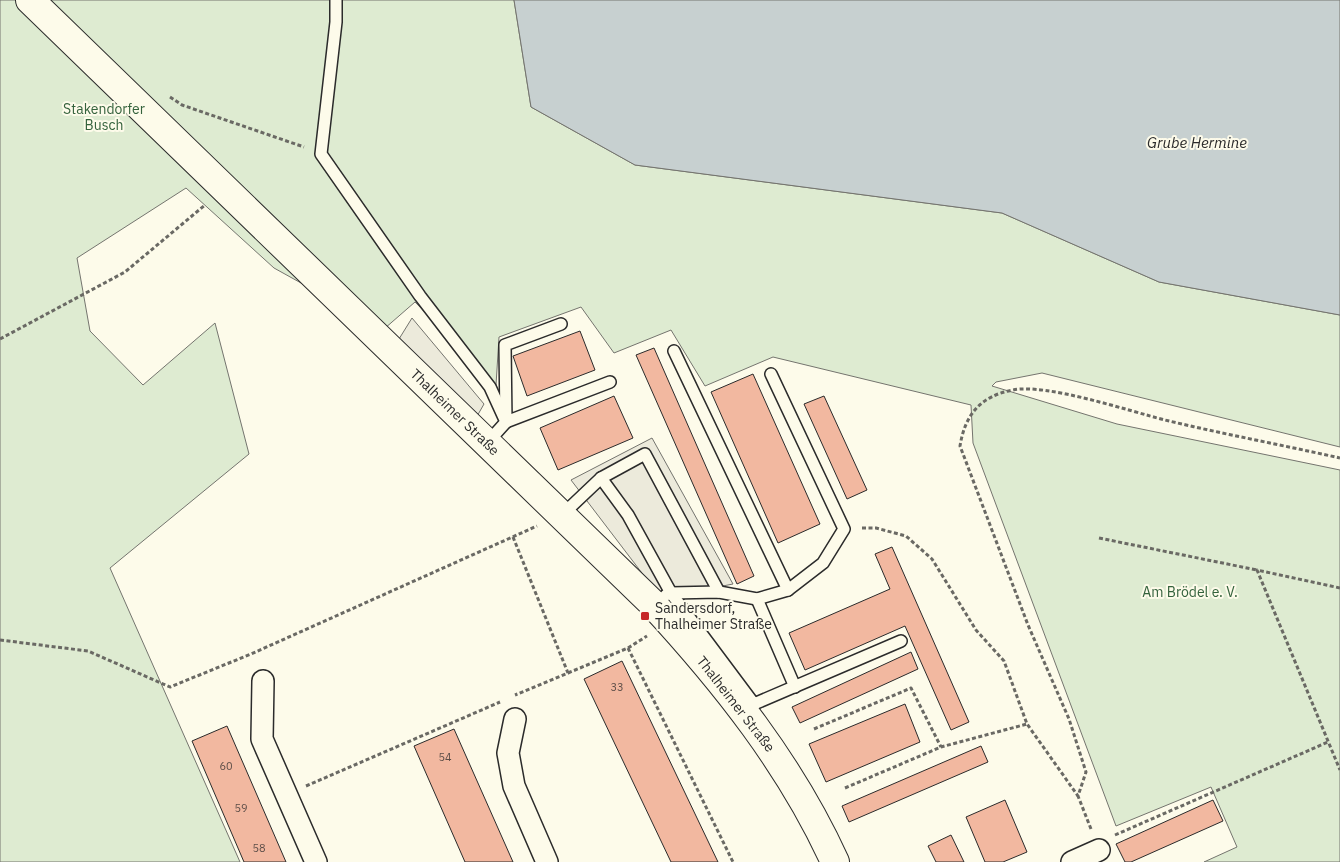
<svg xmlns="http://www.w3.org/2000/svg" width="1340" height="862" font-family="'IBM Plex Sans',sans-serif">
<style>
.green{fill:#deebd1;stroke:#74746e}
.parking{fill:#eceadb;stroke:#74746e}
.water{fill:#c7d0d0;stroke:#74746e}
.building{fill:#f2b8a0;stroke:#2b2b2b}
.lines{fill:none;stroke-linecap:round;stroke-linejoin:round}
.lane-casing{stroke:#2b2b2b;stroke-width:14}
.street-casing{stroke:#2b2b2b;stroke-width:24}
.secondary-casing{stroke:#2b2b2b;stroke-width:30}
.path{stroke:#6a6964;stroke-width:3;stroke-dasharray:4 2.5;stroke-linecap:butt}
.lane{stroke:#fdfbea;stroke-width:11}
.street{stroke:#fdfbea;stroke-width:21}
.secondary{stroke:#fdfbea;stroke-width:28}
.poi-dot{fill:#c62828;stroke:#fdfbea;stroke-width:2}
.labels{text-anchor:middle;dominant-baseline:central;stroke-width:4;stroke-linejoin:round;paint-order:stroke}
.number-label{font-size:11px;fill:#5d4e48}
.park-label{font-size:14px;fill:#34623c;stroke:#fdfbea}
.street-label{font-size:14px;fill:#2b2b2b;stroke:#fdfbea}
.poi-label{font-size:14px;fill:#2b2b2b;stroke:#fdfbea;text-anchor:start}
.water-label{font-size:15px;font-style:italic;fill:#2b2b2b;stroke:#fdfbea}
</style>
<rect width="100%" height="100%" fill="#fdfbea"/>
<polygon class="green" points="0,0 514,0 531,107 635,165 1002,213 1159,282 1340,315 1340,447 1042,373 996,382 992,386 1117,424 1340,470 1340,862 1204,862 1237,847 1211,787 1116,826 973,443 971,405 773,357 705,386 671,330 614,353 581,307 499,337 496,385 415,302 384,329 274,268 186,188 77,258 90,331 143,385 215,323 249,454 110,568 240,862 0,862"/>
<g class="parking">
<polygon points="412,318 484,404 476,418 399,339"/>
<polygon points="652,438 733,584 661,598 571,480"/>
</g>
<polygon class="water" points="514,0 1340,0 1340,315 1159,282 1002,213 635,165 531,107"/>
<g class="building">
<polygon points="580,331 595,370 527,396 513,356"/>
<polygon points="654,348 754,576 737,584 636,355"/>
<polygon points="753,374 820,524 778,543 711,392"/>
<polygon points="614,396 633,438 558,470 540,428"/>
<polygon points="824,396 867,490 847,499 804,404"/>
<polygon points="892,547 969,722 951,730 905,626 805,670 789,633 890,589 875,554"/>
<polygon points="911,652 918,669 800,723 792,707"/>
<polygon points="622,661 718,862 671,862 584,679"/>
<polygon points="905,704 920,742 826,782 809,744"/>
<polygon points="227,726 286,862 244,862 192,741"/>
<polygon points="454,729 513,862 465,862 414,746"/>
<polygon points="981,746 988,762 849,822 842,806"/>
<polygon points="1005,800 1027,852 1003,862 985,862 966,817"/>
<polygon points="1213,800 1223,821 1131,862 1125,862 1116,844"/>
<polygon points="951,835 964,862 936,862 928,846"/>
</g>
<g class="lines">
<g class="lane-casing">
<g id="lane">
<polyline points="336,0 336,22 321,154 420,296 490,387 506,422 487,443"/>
<polyline points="561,324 505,345 506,422 610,382"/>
<polyline points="674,351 788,590"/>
<polyline points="601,478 628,515 671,593 754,704 901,641"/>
<polyline points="563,514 601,478 645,454 719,592"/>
<polyline points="666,595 671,593 719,592 757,599 788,590 823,563 844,529 771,374"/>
<polyline points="757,599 795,687"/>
</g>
</g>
<g class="street-casing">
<g id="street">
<polyline points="263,681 262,739 316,862"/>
<polyline points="515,719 508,753 514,786 547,862"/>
<polyline points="1072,862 1099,850"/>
</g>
</g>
<g class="secondary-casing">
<path id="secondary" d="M30,0l621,602c73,79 140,163 184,260"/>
</g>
<g class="path">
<polyline points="170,97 182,105 304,147"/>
<polyline points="0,339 125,272 205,205"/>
<polyline points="862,528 876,528 906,536 932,559 976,630 1004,661 1027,724 1078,796"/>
<polyline points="513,537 568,673 515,695"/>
<polyline points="1099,538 1257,570"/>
<polyline points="1340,588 1257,570 1340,770"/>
<polyline points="0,640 88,651 170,687 251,654 537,526"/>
<polyline points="628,648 733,862"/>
<polyline points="568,673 628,648 647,636"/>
<polyline points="814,729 911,688 941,747"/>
<polyline points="306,786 500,702"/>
<polyline points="845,788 941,747 1027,724"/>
<path d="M1091,829l-13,-33 8,-24 -17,-53 -41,-94 -68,-179c5,-31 20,-50 53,-56 33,-7 116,21 152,30 58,14 117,25 175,38"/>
<polyline points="1115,835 1328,742"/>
</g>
<use href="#lane" class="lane"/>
<use href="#street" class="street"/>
<use href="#secondary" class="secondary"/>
</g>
<rect class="poi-dot" x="640" y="611" width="10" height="10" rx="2.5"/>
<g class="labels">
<g class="number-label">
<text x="617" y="687">33</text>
<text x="445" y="757">54</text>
<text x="226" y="766">60</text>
<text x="241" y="808">59</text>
<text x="259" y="848">58</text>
</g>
<g class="park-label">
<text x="104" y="109">Stakendorfer<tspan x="104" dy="16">Busch</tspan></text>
<text x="1190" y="592">Am Brödel e. V.</text>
</g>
<g class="street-label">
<text transform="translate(455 412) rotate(44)">Thalheimer Straße</text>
<text transform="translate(736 704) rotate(52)">Thalheimer Straße</text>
</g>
<g class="poi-label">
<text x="655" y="608">Sandersdorf,<tspan x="655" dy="16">Thalheimer Straße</tspan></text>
</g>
<g class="water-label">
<text x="1197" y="142">Grube Hermine</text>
</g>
</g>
</svg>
